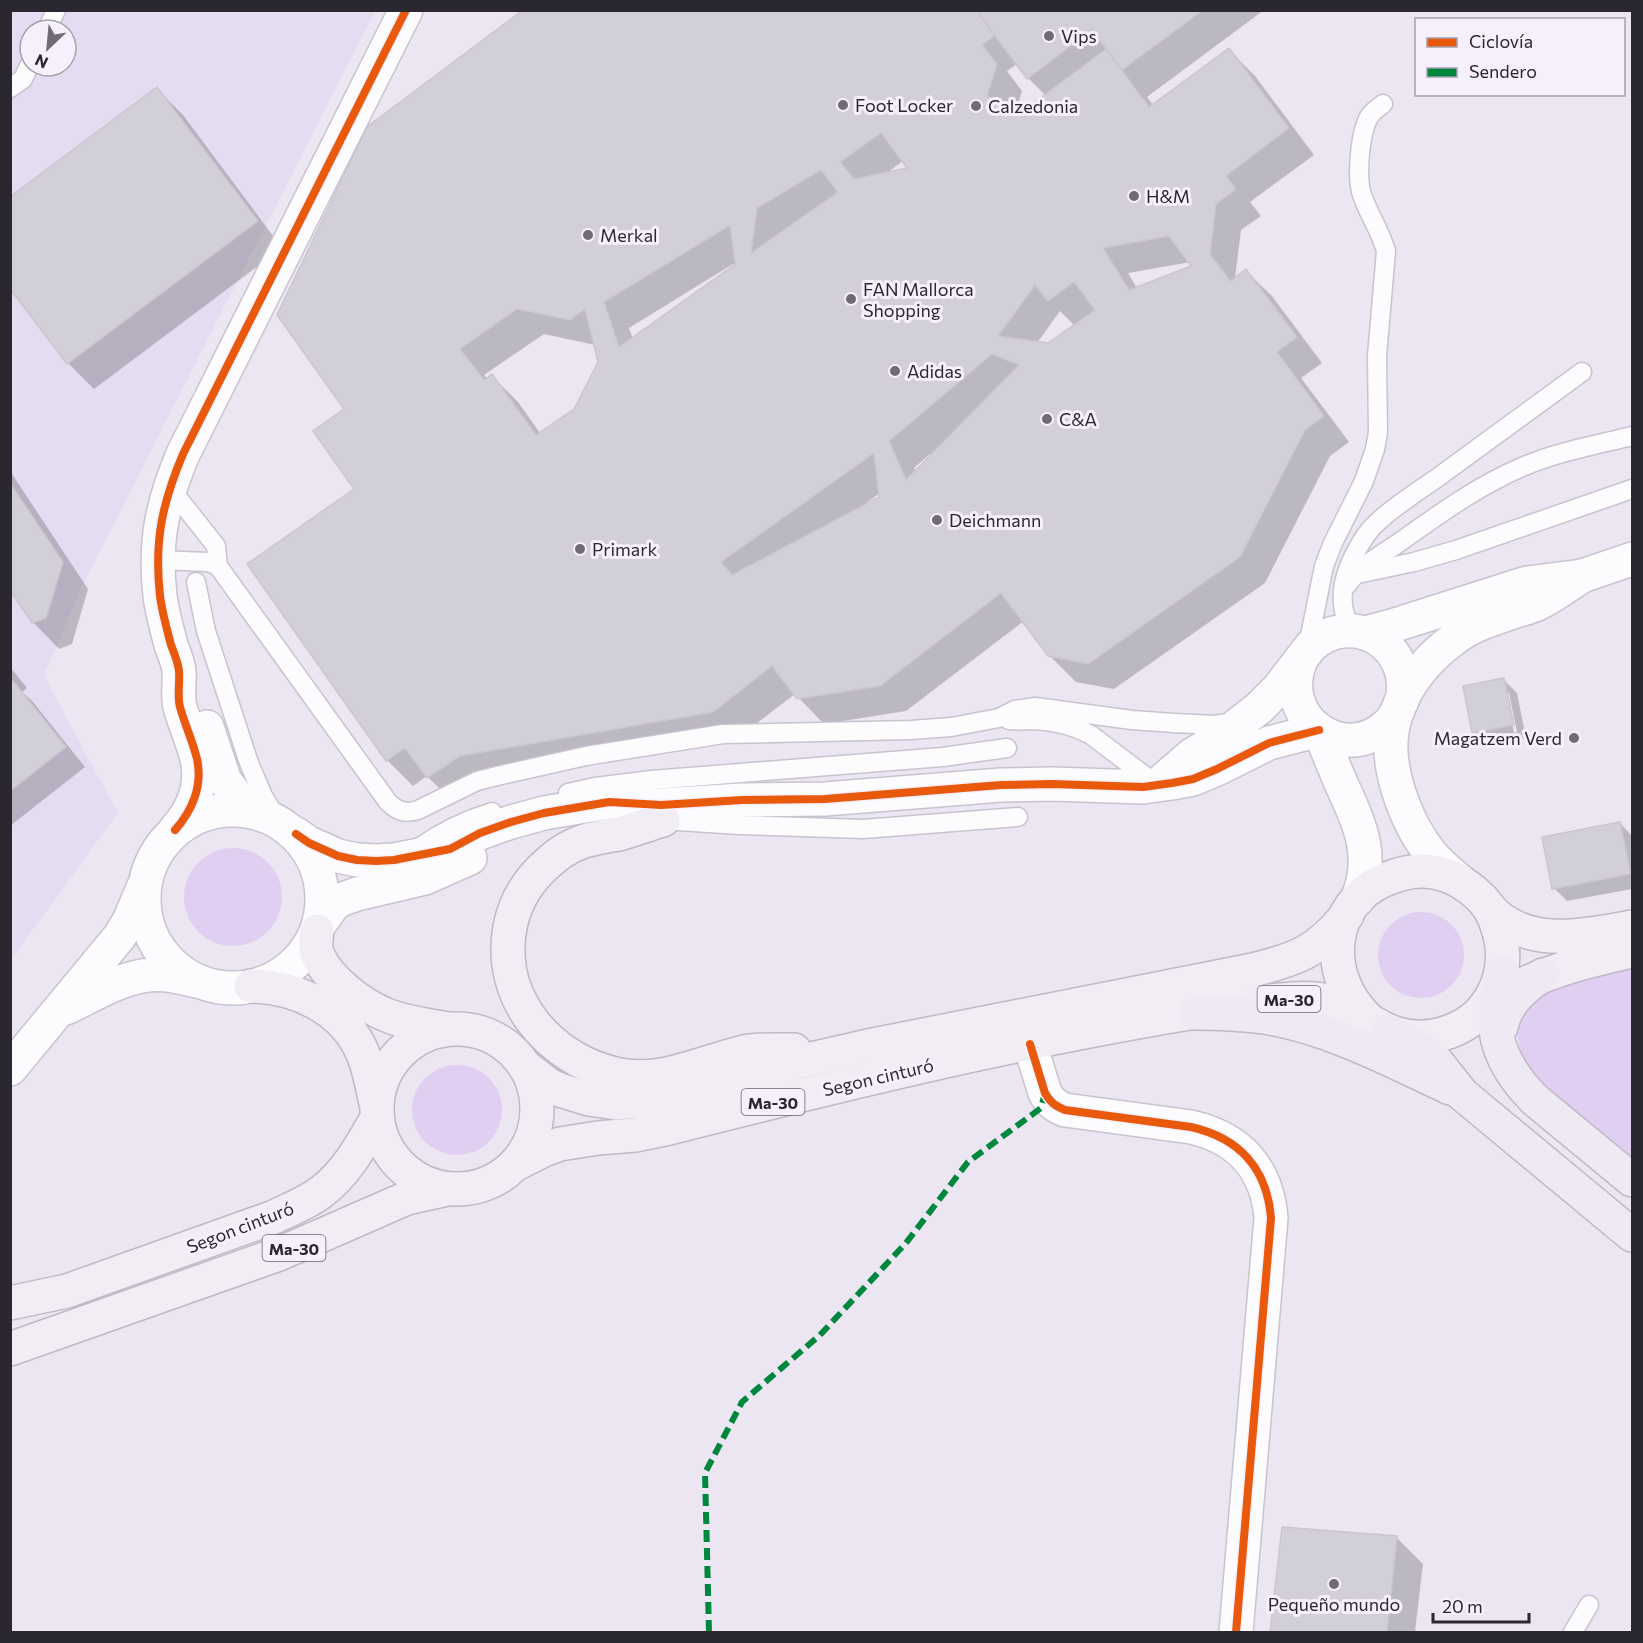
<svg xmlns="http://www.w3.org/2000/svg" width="1643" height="1643" font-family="Commissioner,sans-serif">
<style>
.built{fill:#e6dcf1;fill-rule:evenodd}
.green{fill:#e0cff1}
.shadow{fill:#0003;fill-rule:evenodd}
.building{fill:#d3cfd8;stroke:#cac6cf;stroke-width:1.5;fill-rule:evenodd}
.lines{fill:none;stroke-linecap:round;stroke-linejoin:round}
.service-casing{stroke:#c8c3cd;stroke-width:21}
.minor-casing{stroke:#c8c3cd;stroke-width:36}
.tertiary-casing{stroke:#c8c3cd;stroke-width:36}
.trunk-casing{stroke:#bfb8c6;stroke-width:36}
.motorway-casing{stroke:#bfb8c6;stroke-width:36}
.service{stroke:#fcfbfd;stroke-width:18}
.minor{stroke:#fcfbfd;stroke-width:33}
.tertiary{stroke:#fcfbfd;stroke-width:33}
.trunk{stroke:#f2edf5;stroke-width:33}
.motorway{stroke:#efe9f3;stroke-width:33}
.quiet{stroke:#00873e;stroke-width:6;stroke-dasharray:12 6;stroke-linecap:butt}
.cycleway-casing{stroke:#f6f0fd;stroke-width:11}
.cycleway{stroke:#e8590c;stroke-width:8}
.poi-dot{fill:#6f6a74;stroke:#f6f0fd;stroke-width:2}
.labels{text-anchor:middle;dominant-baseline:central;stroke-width:6;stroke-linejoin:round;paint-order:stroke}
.shield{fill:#f6f0fd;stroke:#68636e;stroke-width:1.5}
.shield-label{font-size:16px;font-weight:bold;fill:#2b2730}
.poi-label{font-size:18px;fill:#2b2730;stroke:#f6f0fd;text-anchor:start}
.street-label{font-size:18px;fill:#2b2730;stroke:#f6f0fd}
</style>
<rect width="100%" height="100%" fill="#ece6f2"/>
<path class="built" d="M11,11h364l-294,578 -37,87 74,137 -107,147zM30,30h36v36h-36z"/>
<g class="green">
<circle cx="233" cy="897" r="49"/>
<circle cx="1421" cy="955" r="43"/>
<polygon points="1632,964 1632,1159 1554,1096 1525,1062 1520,1051 1517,1030 1519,1019 1543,989"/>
<circle cx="457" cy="1110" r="45"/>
</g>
<g class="shadow">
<path d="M526,10h738l-117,87 7,9 75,-56 26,26 59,79 -64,47 11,14 -20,14 -6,48 11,-7 26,25 50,67 -21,15 48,64 -19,14 -65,127 -151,106 -38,-7 -27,-27 -25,-34 -118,90 -82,13 -29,-30 -56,43 -253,44 -32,22 -27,-27 -14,10 -26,-26 -137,-196 106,-74 -10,-81zM1017,64l11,14 18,18 -26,19 -4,-3 6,-21 -15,-20zM903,161l6,8 -25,6zM1191,262l3,4 -57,22 -9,-15zM733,264l2,2 -102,73 -4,-11zM1060,311l15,15 -26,19 -12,-2zM544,334l51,11 5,17 -25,48 -35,23 -22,-31 -26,-26 -4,3 -4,-4zM930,454l2,2 -16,16 -2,-4zM880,493v4l-13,8 -1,-2z"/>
<polygon points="157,89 183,115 282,248 94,389 68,363"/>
<polygon points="10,471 88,589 72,644 59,649 33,622 10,587"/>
<polygon points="10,667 27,688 22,692 33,702 85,767 10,826"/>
<path d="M1504,680l13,13 9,45 -39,8 -13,-13 -9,-46zM1506,693h3l8,39 -3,1z"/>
<polygon points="1620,823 1632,836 1632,889 1567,901 1554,888"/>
<polygon points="1283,1529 1397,1538 1423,1564 1415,1632 1272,1632"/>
</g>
<g class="building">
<path d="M523,10h453l19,25 -13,10 15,19 -10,32 33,17 86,-64 43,58 80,-59 60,80 -63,48 10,13 -20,15 -6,50 20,27 16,-12 51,68 -20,15 47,64 -19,14 -65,127 -152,107 -40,-8 -47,-63 -121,93 -83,13 -25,-33 -59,46 -253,44 -33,22 -22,-30 -19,13 -139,-197 107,-75 -41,-58 31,-22 -67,-94 90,-188zM881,133l26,35 -53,11 -14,-17zM821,170l17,22 -87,61 6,-45zM730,225l5,39 -116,83 -15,-45zM1169,236l22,30 -62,24 -26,-42zM1074,282l21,28 -47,33 -50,-7 37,-51 13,16zM517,309l53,11 15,-11 13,53 -24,47 -38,26 -44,-61 -8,6 -24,-31zM992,354l27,11 -113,115 -17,-39zM874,453l5,44 -147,78 -11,-13z"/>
<polygon points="976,10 1203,10 1122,70 1092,30 1027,79"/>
<polygon points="157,87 258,221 67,364 10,289 10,197"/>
<polygon points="10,483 63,562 46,618 32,623 10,590"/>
<polygon points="1504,678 1514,725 1472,733 1463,686"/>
<polygon points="13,681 66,747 10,791 10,683"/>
<polygon points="1620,822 1631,874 1552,889 1542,837"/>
<polygon points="1282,1527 1397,1536 1387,1632 1270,1632"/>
</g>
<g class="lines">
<g class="service-casing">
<g id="service">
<polyline points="47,30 56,10"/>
<polyline points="10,88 23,79 30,64"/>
<path d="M170,488l46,58 2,20 170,236c9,9 17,12 30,8l59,-29 24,-6 85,-19 137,-22 188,-4 40,-3 48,-9 16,-8 20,-3 97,13 42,3 40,2 21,-3"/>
<polyline points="158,560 208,562 218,566"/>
<polyline points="1362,573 1414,562 1456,550 1632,489"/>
<polyline points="196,582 206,631 249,763 263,796 272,811 284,825"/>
<path d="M1347,585c13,-19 34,-30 53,-43 39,-28 78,-56 122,-75 35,-15 74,-22 110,-31"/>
<path d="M1351,630c-3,-8 -8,-17 -8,-26 -3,-23 10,-50 23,-69 13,-19 51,-43 71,-57 49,-36 97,-71 145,-106"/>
<path d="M1307,649l3,-13 14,-70 9,-23 31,-62 11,-32 3,-16 -1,-77 9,-105c-6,-21 -17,-36 -24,-56 -6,-18 -2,-62 7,-78 4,-6 9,-9 14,-13"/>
<path d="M1009,720c9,1 17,0 25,0 21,1 39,5 57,15l66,50"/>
<polyline points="568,793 595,787 652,780 943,757 1007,748"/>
<polyline points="663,820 739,825 863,829 1018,817"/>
<path d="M420,847c21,-15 46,-27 72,-35"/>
<polyline points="1573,1632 1589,1605"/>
</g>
</g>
<g class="minor-casing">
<g id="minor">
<polyline points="207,727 225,781 238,798 257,813"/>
<path d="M175,830c17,-19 28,-44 22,-71 -4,-17 -12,-34 -17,-52 -3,-11 0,-24 -1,-36 -1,-9 -5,-18 -8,-26 -4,-16 -9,-33 -11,-49 -6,-55 2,-92 23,-142l223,-444"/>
<path d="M1030,1044l15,49c5,9 10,13 20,17l126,17c48,11 76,41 80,91l-35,414"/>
</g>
</g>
<g class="tertiary-casing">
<g id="tertiary">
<polyline points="1366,633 1392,626 1527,583 1582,576 1632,559"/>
<path d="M1301,660c-25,57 42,106 86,65 5,-4 8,-10 11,-15"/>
<path d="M1319,730c7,17 14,34 21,51 19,42 36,74 17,119"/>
<path d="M1163,780l29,-25 30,-18 37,-29 19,-19 33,-43c43,-38 103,0 91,55"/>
<circle cx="233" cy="899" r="89"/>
<polyline points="296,834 309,843 338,856 357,860 376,861 394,860 450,849 480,833 511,822 544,813 609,802 661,805 742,800 825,799 1001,785 1052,784 1143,787 1172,783 1193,779 1217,769 1269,743 1319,730"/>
<path d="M1461,882c-11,-9 -21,-17 -30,-28 -25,-31 -47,-88 -38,-128 8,-37 32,-66 62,-88 17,-13 38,-19 58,-26 9,-3 19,-5 26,-9 15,-7 29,-18 43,-27"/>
<polyline points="319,925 333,905 340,900 357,894 425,878 470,858"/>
<path d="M66,1008c33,-16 65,-37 102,-33 9,1 19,4 28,6"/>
<polyline points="10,1069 120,936 130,919 143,888"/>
</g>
</g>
<g class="trunk-casing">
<g id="trunk">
<path d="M663,820c-15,4 -29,10 -44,14 -7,1 -15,2 -22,4 -18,3 -35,12 -48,24 -20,17 -34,39 -39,65 -13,71 38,131 105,147 44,11 87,-12 129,-22 16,-3 34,-2 50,-2"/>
<path d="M317,931c-1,7 -2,15 0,22 10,27 46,53 72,63 18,7 39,9 59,13"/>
<path d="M251,986c46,1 94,23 112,68 7,16 9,33 13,49"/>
<path d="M1516,988c37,-19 76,-28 116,-37"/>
<path d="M1366,1017c-42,-41 -39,-112 18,-137 16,-7 33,-11 49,-8 19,3 35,13 48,26 5,5 9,12 15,17 38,33 92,20 136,12"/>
<circle cx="457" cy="1109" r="80"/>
<path d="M527,1068l22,17 11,5 29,9 27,4 39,-3 37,-8 106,-30 70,-16 385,-76c44,-11 64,-18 94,-55"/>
<path d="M518,1163l28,-14 14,-5 38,-6 37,-3 34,-7c198,-50 398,-99 600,-127 21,-2 42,-5 63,1 21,6 38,21 57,29 39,16 87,-1 105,-39 14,-28 10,-56 -4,-83"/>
<path d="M10,1303l57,-12 207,-74c15,-7 32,-14 46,-24 26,-19 41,-47 57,-75"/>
<polyline points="10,1349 279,1254 407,1198 448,1189"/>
</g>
</g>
<g class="motorway-casing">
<g id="motorway">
<path d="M1502,972c-3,15 -6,31 -7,46 0,32 18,60 40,82l97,80"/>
<path d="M1195,1013c23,0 46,1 69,4 67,11 126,43 186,71"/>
<path d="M1501,1027c5,-24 22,-39 42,-52"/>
<polyline points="1389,1031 1420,1048 1436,1061 1462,1094 1632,1235"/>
</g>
</g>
<use href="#service" class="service"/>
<use href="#minor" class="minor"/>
<use href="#tertiary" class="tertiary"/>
<use href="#trunk" class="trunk"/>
<use href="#motorway" class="motorway"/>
<polyline class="quiet" points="709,1632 705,1473 742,1402 820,1335 906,1243 968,1162 1041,1108 1045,1093"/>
<g class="cycleway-casing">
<g id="cycleway">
<path d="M175,830c17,-19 28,-44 22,-71 -4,-17 -12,-34 -17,-52 -3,-11 0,-24 -1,-36 -1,-9 -5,-18 -8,-26 -4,-16 -9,-33 -11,-49 -6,-55 2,-92 23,-142l223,-444"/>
<polyline points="296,834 309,843 338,856 357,860 376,861 394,860 450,849 480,833 511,822 544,813 609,802 661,805 742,800 825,799 1001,785 1052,784 1143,787 1172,783 1193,779 1217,769 1269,743 1319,730"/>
<path d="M1030,1044l15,49c5,9 10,13 20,17l126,17c48,11 76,41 80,91l-35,414"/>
</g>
</g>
<use href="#cycleway" class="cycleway"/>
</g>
<g class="poi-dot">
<circle cx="1049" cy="36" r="6"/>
<circle cx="843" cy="105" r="6"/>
<circle cx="976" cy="106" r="6"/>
<circle cx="1134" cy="196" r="6"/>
<circle cx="588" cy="235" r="6"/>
<circle cx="851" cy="299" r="6"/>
<circle cx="895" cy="371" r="6"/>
<circle cx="1047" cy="419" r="6"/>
<circle cx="937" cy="520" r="6"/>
<circle cx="580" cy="549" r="6"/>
<circle cx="1574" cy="738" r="6"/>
<circle cx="1334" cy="1584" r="6"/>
</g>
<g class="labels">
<g class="shield">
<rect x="1257.5" y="986" width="63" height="26" rx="4.5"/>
<rect x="741.5" y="1089" width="63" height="26" rx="4.5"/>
<rect x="262.5" y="1235" width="63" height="26" rx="4.5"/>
</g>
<g class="shield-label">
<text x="1289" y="999">Ma-30</text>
<text x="773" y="1102">Ma-30</text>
<text x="294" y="1248">Ma-30</text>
</g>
<g class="poi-label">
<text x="1061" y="36">Vips</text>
<text x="855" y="105">Foot Locker</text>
<text x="988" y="106">Calzedonia</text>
<text x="1146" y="196">H&amp;M</text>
<text x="600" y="235">Merkal</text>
<text x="863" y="289">FAN Mallorca<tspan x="863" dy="21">Shopping</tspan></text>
<text x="907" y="371">Adidas</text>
<text x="1059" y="419">C&amp;A</text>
<text x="949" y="520">Deichmann</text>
<text x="592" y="549">Primark</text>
<text x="1562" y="738" text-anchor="end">Magatzem Verd</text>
<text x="1334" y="1604" text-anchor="middle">Pequeño mundo</text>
</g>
<g class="street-label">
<text transform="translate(878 1077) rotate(-13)">Segon cinturó</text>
<text transform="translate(240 1227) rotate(-21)">Segon cinturó</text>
</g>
</g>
<rect width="1643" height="1643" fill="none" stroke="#2b2730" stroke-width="24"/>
<rect x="1415" y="18" width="210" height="78" fill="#f6f0fd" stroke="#a5a0ab" stroke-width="1.5"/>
<rect x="1427" y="38" width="30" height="9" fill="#e8590c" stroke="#a5a0ab" stroke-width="1.5"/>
<text x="1469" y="48" font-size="18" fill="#2b2730">Ciclovía</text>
<rect x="1427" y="68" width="30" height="9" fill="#00873e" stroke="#a5a0ab" stroke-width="1.5"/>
<text x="1469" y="78" font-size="18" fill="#2b2730">Sendero</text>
<g transform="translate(48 48) rotate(206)"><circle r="28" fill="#f6f0fd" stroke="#a5a0ab" stroke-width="1.5"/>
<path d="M0-4.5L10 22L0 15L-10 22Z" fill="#6f6a74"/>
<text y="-9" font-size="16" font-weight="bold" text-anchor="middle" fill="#2b2730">N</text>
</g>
<path d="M1433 1613v9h96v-9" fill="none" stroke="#2b2730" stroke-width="3"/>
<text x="1442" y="1613" font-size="18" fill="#2b2730" stroke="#f6f0fd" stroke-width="4.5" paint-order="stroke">20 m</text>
</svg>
